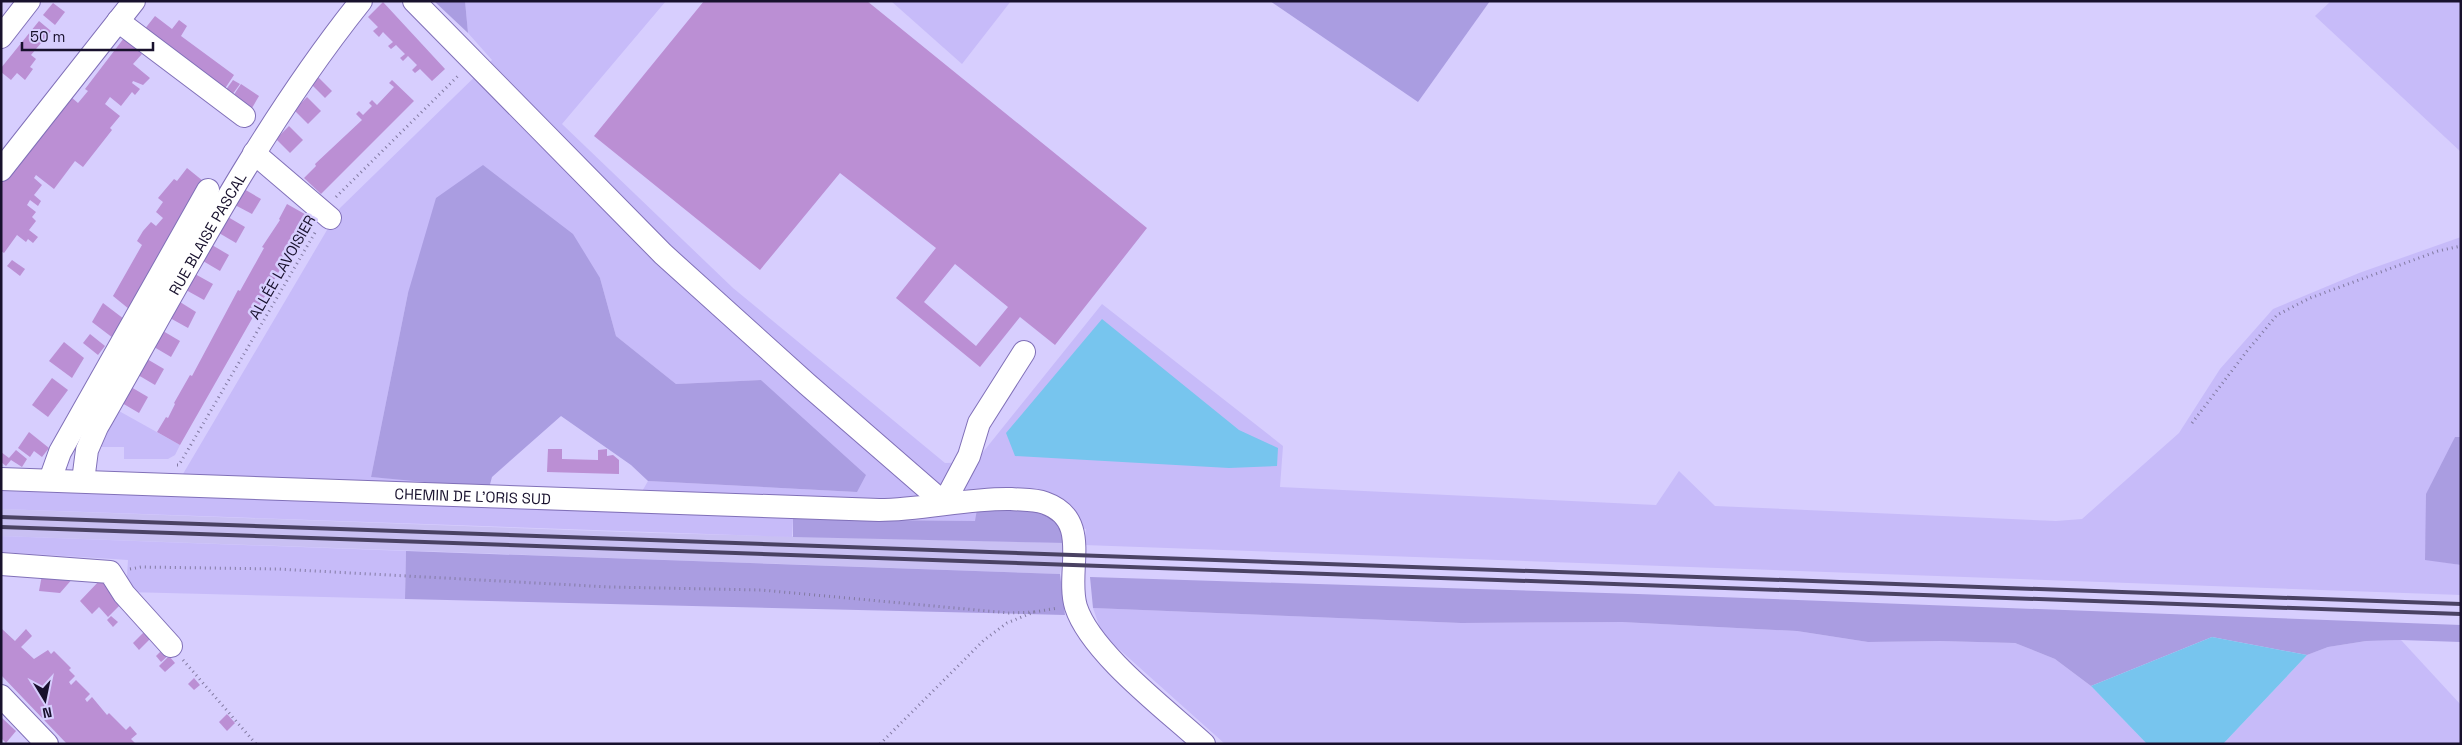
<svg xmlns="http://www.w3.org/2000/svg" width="2462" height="745" font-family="'Space Grotesk',sans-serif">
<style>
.built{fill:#c9c0f3}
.green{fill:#c7bbf9;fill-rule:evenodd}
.forest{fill:#aa9de1}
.water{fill:#77c5ee}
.building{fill:#bb8fd4;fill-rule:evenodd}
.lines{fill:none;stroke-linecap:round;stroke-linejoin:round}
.minor-casing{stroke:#8070b8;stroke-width:24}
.path{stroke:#827aa2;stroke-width:3;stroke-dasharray:1 4;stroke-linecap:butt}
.minor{stroke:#fff;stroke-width:22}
.rail{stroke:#4a4263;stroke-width:4}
.labels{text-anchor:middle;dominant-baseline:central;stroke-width:5;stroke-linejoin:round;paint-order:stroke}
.street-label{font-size:15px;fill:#18112d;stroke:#d7cefe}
</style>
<rect width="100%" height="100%" fill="#d7cefe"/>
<polygon class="built" points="1,509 652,533 1065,543 1060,574 1,536"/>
<g class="green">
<path d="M465,1h201l-104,123 171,164 212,175 30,-1 127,-158 181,142 -3,41 376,18 23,-34 36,35 341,15 26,-2 97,-86 41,-64 53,-60 86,-36 102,-36v200h-6l-29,98 -1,24 36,6v30l-1377,-50 2,-16 -109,-20 -1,12 -183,-2 -1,18 -791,-28v-18l169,5 170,-288 152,-148 -24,-27zM600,278l16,58 60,48 85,-4 96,112 -209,-11 -8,14 -269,-18 37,-184z"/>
<polygon points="891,1 1011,1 962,64"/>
<polygon points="2331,1 2461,1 2461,152 2315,16"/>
<polygon points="119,411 180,445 175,455 168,459 124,459 124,447 99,447"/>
<polygon points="1,536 406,551 405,599 126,592 128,560 1,552"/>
<polygon points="1093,608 1461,623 1622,622 1797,631 1868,642 1940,641 2015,643 2055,659 2091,686 2147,744 1225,744 1102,634"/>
<polygon points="2401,640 2461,705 2461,744 2223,744 2307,655 2328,647 2366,641"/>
</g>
<g class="forest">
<polygon points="434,1 465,1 468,33"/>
<polygon points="1270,1 1490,1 1418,102"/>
<polygon points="483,165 573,234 600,278 616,336 676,384 761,380 866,475 857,492 648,481 631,465 561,416 492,477 489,488 371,477 408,293 436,198"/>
<polygon points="2455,437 2461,437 2461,565 2425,560 2426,494"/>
<polygon points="977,509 1030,510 1056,520 1065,543 793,537 793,519 975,521"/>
<polygon points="406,551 1060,574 1065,615 405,599"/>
<polygon points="1090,577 1638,594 2461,625 2461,642 2401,640 2366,641 2328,647 2307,655 2212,637 2091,686 2055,659 2015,643 1940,641 1868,642 1797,631 1622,622 1461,623 1093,608"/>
</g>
<g class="water">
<polygon points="1102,319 1239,430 1278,448 1277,466 1229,468 1015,456 1006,433"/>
<polygon points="2212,637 2307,655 2223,744 2147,744 2091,686"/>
</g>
<g class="building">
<path d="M704,1h163l280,227 -92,117 -35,-28 -40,50 -84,-69 40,-50 -96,-75 -80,97 -166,-134zM955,264l53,43 -32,39 -52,-44z"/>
<polygon points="383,2 445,69 432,81 420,69 415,73 412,70 417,65 408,56 403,61 400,58 405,54 396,45 391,49 388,46 393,42 383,32 379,37 373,31 378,27 368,17"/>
<polygon points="53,3 65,12 55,25 43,15"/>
<polygon points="155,16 172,29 179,20 187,26 181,36 234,75 224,90 144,30"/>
<polygon points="39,21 51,31 31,55 36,59 30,67 33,69 25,80 17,73 11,80 1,72 1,68"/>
<polygon points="124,38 142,54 133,64 150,78 143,85 133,81 132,83 140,89 135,95 132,92 121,106 110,97 105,104 120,116 110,128 112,130 83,167 75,161 54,189 36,175 34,178 42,185 34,195 41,201 38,206 30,200 27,205 36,212 32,217 36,221 29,230 38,237 33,243 28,239 26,242 17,235 4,253 1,251 1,183 71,97 78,103 88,91 85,89"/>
<polygon points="318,77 332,91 325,98 311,84"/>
<polygon points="233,80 240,84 232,95 225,91"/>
<polygon points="392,80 414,101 321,194 304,178 316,166 315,164 362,120 356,114 359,111 363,115 372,106 369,103 372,100 377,105 394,87 389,83"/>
<polygon points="241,84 259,96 252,108 233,96"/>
<polygon points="307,97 321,111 308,124 294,110"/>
<polygon points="289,126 303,140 290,153 276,139"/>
<polygon points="187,168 203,181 187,204 189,206 129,309 113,296 142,245 137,241 143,231 151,222 156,226 163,218 156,212 163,202 158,198 174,179 177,181"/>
<polygon points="244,189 261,199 252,214 235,205"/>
<polygon points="287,204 310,217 180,445 157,432 166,417 168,418 175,404 174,403 190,375 192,376 238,290 240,291 264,248 262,247 280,220 279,219"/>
<polygon points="228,217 245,227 236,243 219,233"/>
<polygon points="212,245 229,255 220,271 203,261"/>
<polygon points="12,260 25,269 20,276 7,266"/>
<polygon points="195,274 213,284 204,300 186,290"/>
<polygon points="180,302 196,312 188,328 170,318"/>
<polygon points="103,303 124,319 113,338 92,322"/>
<polygon points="163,331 180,341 171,357 154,347"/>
<polygon points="90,334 105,346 98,355 83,343"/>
<polygon points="64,342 84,358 72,378 49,361"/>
<polygon points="147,359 164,369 155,385 138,375"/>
<polygon points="52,378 68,390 48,417 32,405"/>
<polygon points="131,387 148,397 139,413 122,403"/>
<polygon points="29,432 49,448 42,457 34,451 30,457 18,448"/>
<polygon points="548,449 562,449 562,459 598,460 598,450 607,449 607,456 613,455 619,460 619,474 547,472"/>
<polygon points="16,450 27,459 22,467 11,460 6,466 1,462 1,452 9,458"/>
<polygon points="42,575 74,577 60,593 39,591"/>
<polygon points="101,579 120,605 108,617 99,607 92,614 80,601"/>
<polygon points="111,616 118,622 113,627 107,620"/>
<polygon points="2,629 15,641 26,629 32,636 21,647 34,659 48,650 51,654 54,651 71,668 69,670 75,676 69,682 71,685 76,680 90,694 85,699 87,702 92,697 107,715 109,713 126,730 130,726 137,734 131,739 136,744 67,744 1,675"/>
<polygon points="144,632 150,639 139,650 133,643"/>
<polygon points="165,647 171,653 161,662 156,656"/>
<polygon points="169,656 175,663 165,672 159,666"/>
<polygon points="194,678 200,685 194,690 188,684"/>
<polygon points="227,714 235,723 227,731 219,722"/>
<polygon points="1,717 16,731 6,743 1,738"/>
</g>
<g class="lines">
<g class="minor-casing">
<g id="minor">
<polyline points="414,1 663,254 807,384 944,503"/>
<polyline points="118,21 244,116"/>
<polyline points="1,37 29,1"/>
<polyline points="254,153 330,218"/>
<polyline points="1,170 134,1"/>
<path id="s1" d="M1,479l878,31c45,0 88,-12 132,-11 11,1 23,0 34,4 48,17 20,68 31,104 15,46 91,103 128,137"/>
<polyline points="50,480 60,452 208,190"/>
<path id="s2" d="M83,481l4,-31 10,-23c83,-144 159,-295 264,-426"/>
<polyline points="944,503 969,456 979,423 1024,352"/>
<polyline points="1,564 110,572 124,594 171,646"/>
<polyline points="1,696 47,744"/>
</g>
</g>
<g class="path">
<polyline points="336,197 459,75"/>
<polyline points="2192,423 2247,351 2277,315 2310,298 2438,251 2461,246"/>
<polyline points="177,465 179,465 316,231"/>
<polyline points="130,569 141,567 278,569 610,587 761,590 1009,613 1034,612"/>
<polyline points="183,660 256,744"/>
<polyline points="880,744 984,640 1007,623 1034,612 1058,608"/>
</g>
<use href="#minor" class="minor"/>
<g class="rail">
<polyline points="1,517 2461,604"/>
<polyline points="1,527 2461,614"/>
</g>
</g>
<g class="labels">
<g class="street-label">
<text stroke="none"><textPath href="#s2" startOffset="279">RUE BLAISE PASCAL</textPath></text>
<text transform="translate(282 267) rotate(-60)">ALLÉE LAVOISIER</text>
<text stroke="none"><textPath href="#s1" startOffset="472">CHEMIN DE L'ORIS SUD</textPath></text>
</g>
</g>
<rect width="2462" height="745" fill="none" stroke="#18112d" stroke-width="5"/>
<g transform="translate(45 700) rotate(170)" stroke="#d7cefe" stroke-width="4" paint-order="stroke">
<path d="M0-4L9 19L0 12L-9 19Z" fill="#18112d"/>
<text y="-8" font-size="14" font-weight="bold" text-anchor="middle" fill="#18112d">N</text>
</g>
<path d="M22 42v8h131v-8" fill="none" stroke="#18112d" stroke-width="2.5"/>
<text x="30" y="42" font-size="15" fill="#18112d" stroke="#d7cefe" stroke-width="4" paint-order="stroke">50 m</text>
</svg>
